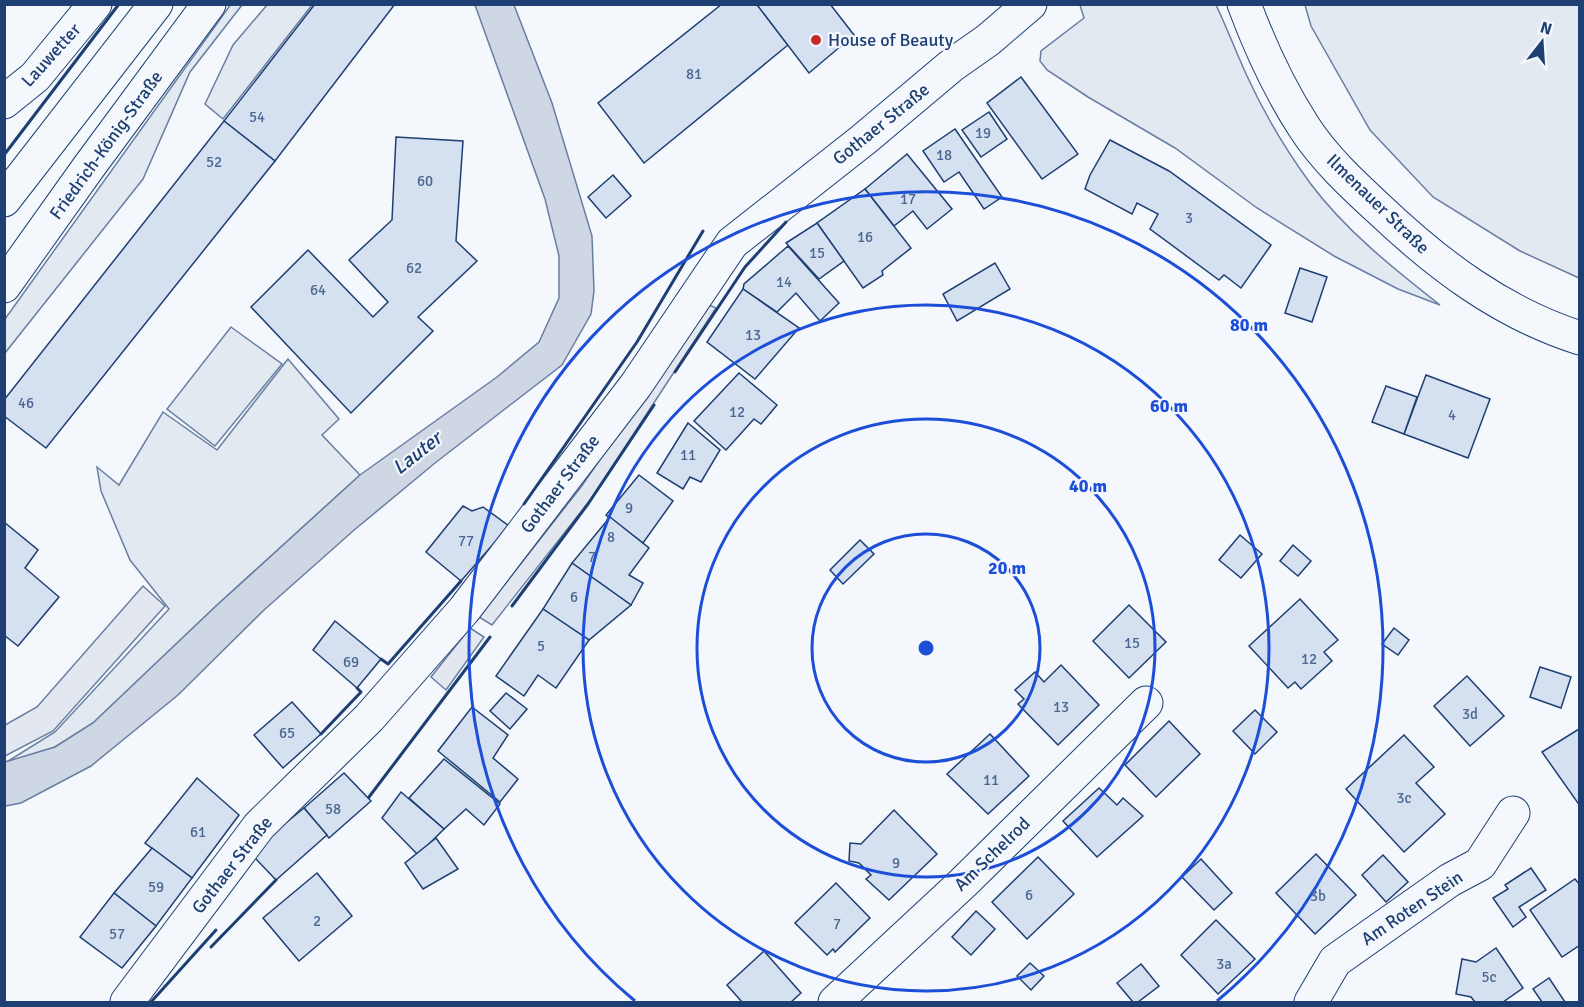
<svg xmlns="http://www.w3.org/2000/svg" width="1584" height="1007" font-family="Signika,sans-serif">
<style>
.green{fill:#e3e9f0;stroke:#687fa3;stroke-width:1.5}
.parking{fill:#e3e8f0;stroke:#687fa3;stroke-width:1.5}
.water{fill:#cfd7e4;stroke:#687fa3;stroke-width:1.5}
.building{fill:#d5e0f0;stroke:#1d3f73;stroke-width:1.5}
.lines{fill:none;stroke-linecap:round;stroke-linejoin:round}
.minor-casing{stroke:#1d3f73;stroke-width:35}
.secondary-casing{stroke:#1d3f73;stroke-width:35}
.minor{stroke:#f4f7fb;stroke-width:33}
.secondary{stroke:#f4f7fb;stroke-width:33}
.wall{stroke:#1d3f73;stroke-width:3}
.ring{fill:none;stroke:#1d4ed8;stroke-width:3}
.poi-dot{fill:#c62828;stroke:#f4f7fb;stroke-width:2}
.labels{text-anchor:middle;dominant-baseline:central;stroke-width:4.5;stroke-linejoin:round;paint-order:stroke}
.number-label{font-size:15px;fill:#4b6792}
.poi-label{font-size:18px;fill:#1d3f73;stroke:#f4f7fb;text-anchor:start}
.street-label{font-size:18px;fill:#1d3f73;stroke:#f4f7fb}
.water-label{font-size:20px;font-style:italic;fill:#1d3f73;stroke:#f4f7fb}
.centre{fill:#1d4ed8;stroke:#f4f7fb;stroke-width:3}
.ring-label{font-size:18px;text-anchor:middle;font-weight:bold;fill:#1d4ed8;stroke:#f4f7fb;stroke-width:4.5;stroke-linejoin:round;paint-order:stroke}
</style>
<rect width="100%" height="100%" fill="#f4f7fb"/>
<g class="green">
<polygon points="231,4 242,5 190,72 143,179 5,353 5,319"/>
<polygon points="267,5 312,5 223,119 205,104 233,45"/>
<path d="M1080,5h136c11,23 20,47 31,71 17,37 39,74 63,107 35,47 84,86 130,122l-42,-16 -64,-33 -77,-48 -82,-60 -87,-51 -41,-27 -7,-9 1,-10 43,-33z"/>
<polygon points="1305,5 1579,5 1579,278 1520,251 1433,197 1370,130 1311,26"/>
<polygon points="231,327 282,364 215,446 167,409"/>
<polygon points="288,359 339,419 322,435 360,475 216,606 93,723 55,747 5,763 55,732 169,609 130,560 101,491 97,467 119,485 163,412 217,450"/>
</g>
<g class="parking">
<polygon points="707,304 716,308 591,499 492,625 479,617 581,487"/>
<polygon points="143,586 165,606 53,731 5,756 5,725 37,707"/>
<polygon points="470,628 484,637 446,690 431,677"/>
</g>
<polygon class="water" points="475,5 514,5 552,103 592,236 594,291 591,314 562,365 435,463 353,531 264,610 178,695 91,766 21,803 5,806 5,762 55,747 93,723 216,606 360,475 497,377 539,342 559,298 559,256 545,199"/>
<g class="building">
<polygon points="315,4 395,4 275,161 224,121"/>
<polygon points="722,4 761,4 758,6 788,45 644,163 598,103"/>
<polygon points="830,4 854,35 809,73 758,6 761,4"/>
<polygon points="1021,77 1078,154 1042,179 987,103"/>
<polygon points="989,112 1007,139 981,157 962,130"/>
<polygon points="224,121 275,161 46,448 4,416 4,400"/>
<polygon points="955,129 1002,197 984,209 959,172 944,182 923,151"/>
<polygon points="396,137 463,141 456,241 477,261 418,317 433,331 351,413 251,307 308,250 373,317 388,302 349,260 392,220"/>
<polygon points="1110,140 1169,171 1271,245 1241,288 1224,275 1219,280 1150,229 1158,214 1137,203 1132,214 1085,189 1090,175"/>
<polygon points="907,154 952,209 927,229 913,211 894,226 865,189"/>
<polygon points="613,175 631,196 606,218 588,197"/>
<polygon points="865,189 911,248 882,271 883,275 863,288 817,223"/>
<polygon points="817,223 844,261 819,279 786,243"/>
<polygon points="788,246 839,303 820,321 796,293 777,312 743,289 744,284"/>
<polygon points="995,263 1010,289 957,321 943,294"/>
<polygon points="1300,268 1327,277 1312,322 1285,313"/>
<polygon points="743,289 799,328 755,379 707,342"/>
<polygon points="739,373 777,405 761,424 754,419 726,450 694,421"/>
<polygon points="1426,375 1490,399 1468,458 1404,434"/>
<polygon points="1386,386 1417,397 1404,434 1372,422"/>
<polygon points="688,423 720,450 701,482 690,477 683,489 657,473"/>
<polygon points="639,475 673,501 643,543 606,515"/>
<polygon points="463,506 472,511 483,507 509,526 461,581 426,552"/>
<polygon points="610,517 649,548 629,575 643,583 631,605 572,563"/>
<polygon points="4,522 38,550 25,568 59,597 18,646 4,635"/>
<polygon points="1240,535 1262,554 1241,578 1219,560"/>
<polygon points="860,540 874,554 843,584 830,570"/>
<polygon points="1293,545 1311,561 1298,576 1280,561"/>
<polygon points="572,563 631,605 589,640 543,609"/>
<polygon points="1300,599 1338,640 1324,652 1332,661 1301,689 1295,682 1288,688 1249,646"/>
<polygon points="1129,605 1166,642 1129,678 1093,641"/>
<polygon points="543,609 589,640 556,688 538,675 524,696 496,676"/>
<polygon points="335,621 381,659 357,688 313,650"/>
<polygon points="1394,628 1409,640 1398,655 1382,644"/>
<polygon points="1061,665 1099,705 1058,745 1018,704 1024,699 1015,690 1035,672 1044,682"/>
<polygon points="1540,667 1571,677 1561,708 1530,697"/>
<polygon points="1467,676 1504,716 1470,746 1434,706"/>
<polygon points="506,693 527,709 510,729 490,711"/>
<polygon points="292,702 321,734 283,768 254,735"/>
<polygon points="472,707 508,735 493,758 518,779 500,802 438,751"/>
<polygon points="1255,710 1277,732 1255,754 1233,731"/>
<polygon points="1169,721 1200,754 1156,797 1125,765"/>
<polygon points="1579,729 1580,730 1580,806 1542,752"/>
<polygon points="990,734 1029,776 988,814 947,774"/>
<polygon points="1404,735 1434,767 1416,783 1445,814 1404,852 1346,789"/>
<polygon points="444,759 500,804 484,825 466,809 444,829 409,798"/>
<polygon points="344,773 371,801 329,838 304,808"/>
<polygon points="197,778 239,815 192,878 145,843"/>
<polygon points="1099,788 1117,805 1123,798 1143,816 1097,857 1063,821"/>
<polygon points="401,792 444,829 418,855 382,818"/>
<polygon points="304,808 327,835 276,880 255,858 272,834"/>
<polygon points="894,810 937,854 889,900 866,879 871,875 859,863 849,861 850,843 861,844"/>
<polygon points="436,838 458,869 423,889 405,863"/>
<polygon points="152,848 192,878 156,926 114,893"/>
<polygon points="1316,854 1356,895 1315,934 1276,893"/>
<polygon points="1383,855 1408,882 1386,902 1362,875"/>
<polygon points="1038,857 1074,894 1027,939 992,902"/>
<polygon points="1201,859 1232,893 1214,910 1182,877"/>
<polygon points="1531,868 1546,890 1519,907 1526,917 1513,927 1493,898 1508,889 1505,885"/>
<polygon points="317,873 352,916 299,961 263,918"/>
<polygon points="1575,879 1580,885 1580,945 1562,957 1530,910"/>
<polygon points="836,883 870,918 835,952 833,949 827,955 795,923"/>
<polygon points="114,893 156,926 122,968 80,937"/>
<polygon points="976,911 995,929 971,955 952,937"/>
<polygon points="1216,920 1255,959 1218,994 1181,955"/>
<polygon points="1496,948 1523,988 1503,1002 1475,1002 1471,997 1456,994 1462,959 1476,962"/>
<polygon points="764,951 801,993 791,1002 742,1002 727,985"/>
<polygon points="1030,963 1044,976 1031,990 1017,976"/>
<polygon points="1141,964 1159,986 1138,1002 1133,1002 1117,983"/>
<polygon points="1549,978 1565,1002 1542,1002 1533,989"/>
</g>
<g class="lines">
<g class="minor-casing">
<g id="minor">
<polyline points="4,102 35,77 95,4"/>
<polyline points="127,1002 259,826 369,718 464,610 636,385 732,243 863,140 951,66 988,40 1030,4"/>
<polyline points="835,1002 963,883 1146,703"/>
<polyline points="1311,1002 1335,961 1450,880 1480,864 1513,813"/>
</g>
</g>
<g class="secondary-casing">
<g id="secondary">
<path d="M1244,4c16,43 36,86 60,123 20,31 48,57 74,81 59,56 123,105 202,130"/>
<polyline points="4,200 156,4"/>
<polyline points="4,286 88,168 209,4"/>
</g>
</g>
<use href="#minor" class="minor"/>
<use href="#secondary" class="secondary"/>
<g class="wall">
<polyline points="4,155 119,4"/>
<polyline points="675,372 745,267 786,222"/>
<polyline points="524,504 637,342 703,231"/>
<polyline points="512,606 588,504 654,405"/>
<polyline points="381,659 388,664 461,581"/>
<polyline points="321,734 361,692 357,688"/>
<polyline points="369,797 490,637"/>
<polyline points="211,947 276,880"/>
<polyline points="151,1002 216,930"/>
</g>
</g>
<g class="ring">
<circle cx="926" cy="648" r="114"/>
<circle cx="926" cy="648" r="229"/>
<circle cx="926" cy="648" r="343"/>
<path d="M635 1001A457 457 0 1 1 1217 1001"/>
</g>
<circle class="poi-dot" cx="816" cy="40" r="6"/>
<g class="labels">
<g class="number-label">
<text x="694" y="74">81</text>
<text x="257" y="117">54</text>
<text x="983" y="133">19</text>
<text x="944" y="155">18</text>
<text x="214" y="162">52</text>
<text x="425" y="181">60</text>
<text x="908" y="199">17</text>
<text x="1189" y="218">3</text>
<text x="865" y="237">16</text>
<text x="817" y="253">15</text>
<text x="414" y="268">62</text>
<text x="784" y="282">14</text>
<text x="318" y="290">64</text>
<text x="753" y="335">13</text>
<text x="26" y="403">46</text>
<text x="737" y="412">12</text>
<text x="1452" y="415">4</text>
<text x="688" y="455">11</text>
<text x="629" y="508">9</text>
<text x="611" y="537">8</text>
<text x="466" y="541">77</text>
<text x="592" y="557">7</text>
<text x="574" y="597">6</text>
<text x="1132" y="643">15</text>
<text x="541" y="646">5</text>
<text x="1309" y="659">12</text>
<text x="351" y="662">69</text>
<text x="1061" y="707">13</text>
<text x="1470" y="714">3d</text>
<text x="287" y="733">65</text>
<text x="991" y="780">11</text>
<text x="1404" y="798">3c</text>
<text x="333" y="809">58</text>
<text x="198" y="832">61</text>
<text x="896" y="863">9</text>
<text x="156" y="887">59</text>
<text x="1029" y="895">6</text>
<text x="1318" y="896">3b</text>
<text x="317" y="921">2</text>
<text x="837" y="924">7</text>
<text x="117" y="934">57</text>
<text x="1224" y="964">3a</text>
<text x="1489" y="977">5c</text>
</g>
<g class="poi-label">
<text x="828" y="40">House of Beauty</text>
</g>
<g class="street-label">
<text transform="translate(51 55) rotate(-48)">Lauwetter</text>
<text transform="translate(881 124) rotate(-39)">Gothaer Straße</text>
<text transform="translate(106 145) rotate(-54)">Friedrich-König-Straße</text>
<text transform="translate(1378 204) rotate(44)">Ilmenauer Straße</text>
<text transform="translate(560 484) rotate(-53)">Gothaer Straße</text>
<text transform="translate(992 854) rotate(-44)">Am Schelrod</text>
<text transform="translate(232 865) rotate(-52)">Gothaer Straße</text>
<text transform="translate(1412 908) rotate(-34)">Am Roten Stein</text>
</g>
<g class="water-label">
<text transform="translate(417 453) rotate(-38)">Lauter</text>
</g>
</g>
<circle cx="926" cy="648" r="9" class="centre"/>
<g class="ring-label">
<text x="1249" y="331">80 m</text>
<text x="1169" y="412">60 m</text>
<text x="1088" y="492">40 m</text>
<text x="1007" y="574">20 m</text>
</g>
<rect width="1584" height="1007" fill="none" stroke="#1d3f73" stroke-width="12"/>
<g transform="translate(1542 42) rotate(17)" stroke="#f4f7fb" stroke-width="4.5" paint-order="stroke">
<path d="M0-4.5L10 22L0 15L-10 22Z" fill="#1d3f73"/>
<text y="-9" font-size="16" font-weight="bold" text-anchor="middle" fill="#1d3f73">N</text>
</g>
</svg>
